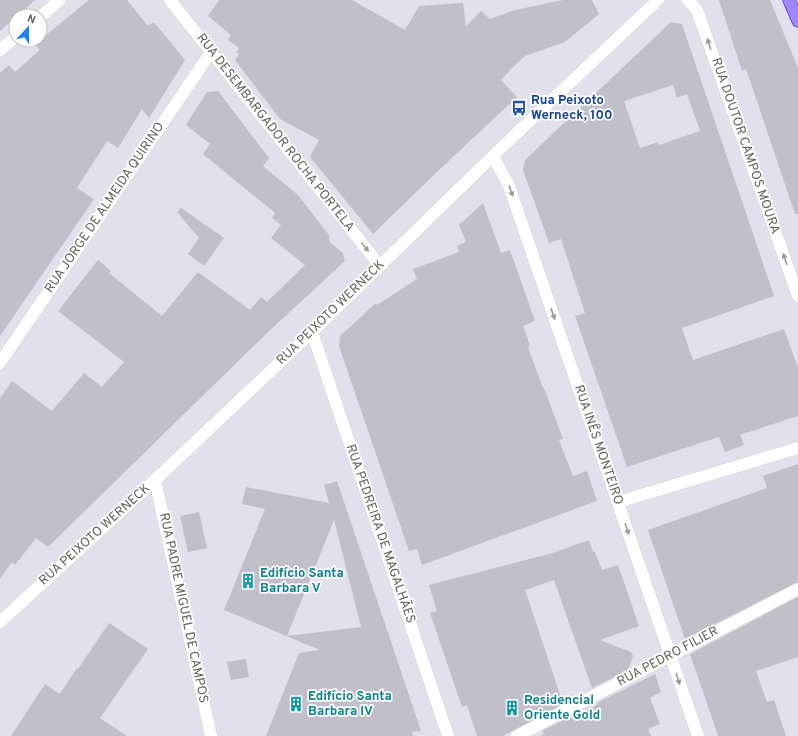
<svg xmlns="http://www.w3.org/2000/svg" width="798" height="736" font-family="Overpass,sans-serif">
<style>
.building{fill:#c1bfca;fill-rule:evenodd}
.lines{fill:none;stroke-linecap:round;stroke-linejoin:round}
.minor-casing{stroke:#d3d4cc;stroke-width:13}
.highway-casing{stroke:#2400ee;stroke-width:13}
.minor{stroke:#fff;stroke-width:12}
.highway{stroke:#9f86ff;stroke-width:12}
.oneway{fill:#999a93}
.labels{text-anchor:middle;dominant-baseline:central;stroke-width:3.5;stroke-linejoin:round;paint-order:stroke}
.transit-label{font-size:13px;font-weight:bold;fill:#164399;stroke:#fff;text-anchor:start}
.street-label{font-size:13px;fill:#626359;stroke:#fff}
.culture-label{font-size:13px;font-weight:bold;fill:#0d838f;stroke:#fff;text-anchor:start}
</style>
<rect width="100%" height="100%" fill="#e3e0ed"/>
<g class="building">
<polygon points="0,0 35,0 0,31"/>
<polygon points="89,0 127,0 148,26 154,22 185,60 149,118 142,109 118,148 107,141 77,188 94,199 0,336 0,73 9,65 15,72 40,50 35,44"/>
<polygon points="219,0 352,0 405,30 419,6 463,3 466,26 481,11 490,19 515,10 563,0 592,0 599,14 565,42 525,56 512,68 501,80 517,97 439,170 373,234 310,157 319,140 280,119 235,60 239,54 236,52 239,48 228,40 231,35 208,16"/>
<polygon points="719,0 770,0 798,68 798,214 795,214 746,69 742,71"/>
<path d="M671,22l11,2 92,272 -92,32 11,32 91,-31 14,39v48l-58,19 4,10 -19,7 -6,-15 -92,30 -52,-151 10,-3 -24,-74 -12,4 -26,-73 2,-10zM673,85l4,13 10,-4 13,37 -41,14 -1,-3 -18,6 -16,-47z"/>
<polygon points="218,91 269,158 263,166 298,195 329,235 330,242 343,253 345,261 268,332 48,547 36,538 15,565 12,562 0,579 0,398 12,381 52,411 84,373 102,387 124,362 58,311 98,260 111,271 109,273 162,316 198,272 250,310 261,297 267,302 305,265 271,238 281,225 272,218 275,213 203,154 210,144 186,125 207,92"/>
<polygon points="483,203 501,253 510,250 535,321 523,326 530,346 528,347 543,388 544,388 563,439 559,440 573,476 587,471 597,501 422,565 417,549 409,551 339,346 340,336 376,303 377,305 417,279 413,269 459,252 457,246 466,242 459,225"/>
<polygon points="181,208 224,238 204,266 188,254 199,238 177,212"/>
<polygon points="798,464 798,582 685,639 648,530 767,488 763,476"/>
<path d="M337,481l84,250 -9,1 1,4h-147l33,-83 21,-3 -96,-40 41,-101 -23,-5 4,-17 83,16 -5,-18zM334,520l27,107 -74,9z"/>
<polygon points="199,512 207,548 188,552 180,516"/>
<polygon points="589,540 593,552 595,552 602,570 618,565 639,626 600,640 631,652 633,656 628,670 592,688 554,580 525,590 563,704 503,736 477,736 467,705 462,707 430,613 437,611 429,585 549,554"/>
<polygon points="798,597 798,657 756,671 767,702 774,700 786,736 718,736 690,654"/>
<polygon points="109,623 148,649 100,718 127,736 11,736 45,684 60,694 77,668 78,669"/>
<polygon points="246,659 249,677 231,680 227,662"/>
<polygon points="655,674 661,692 650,698 660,724 648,729 651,736 539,736 544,734 542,731 567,718 568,720 598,704 597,703"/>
</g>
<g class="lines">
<g class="minor-casing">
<g id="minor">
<polyline points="170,0 380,266"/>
<polyline points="688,0 697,10 798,296"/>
<polyline points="40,17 60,0"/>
<polyline points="0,50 16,37"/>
<polyline points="493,156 509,186 698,736"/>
<polyline points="312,332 448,736"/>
<polyline points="0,363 211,52"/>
<polyline points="155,480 211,736"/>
<polyline points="618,502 798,448"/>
<polyline points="0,622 155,480 312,332 497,152 658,0"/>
<polyline points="517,736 798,589"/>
</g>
</g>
<g class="highway-casing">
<polyline id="highway" points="789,0 798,21"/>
</g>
<use href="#minor" class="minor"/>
<use href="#highway" class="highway"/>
</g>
<defs><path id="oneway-solid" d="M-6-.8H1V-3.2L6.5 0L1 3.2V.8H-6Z"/></defs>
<g class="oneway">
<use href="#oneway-solid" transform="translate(709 44) rotate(-109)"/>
<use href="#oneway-solid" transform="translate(511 191) rotate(70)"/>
<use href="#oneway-solid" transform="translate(365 247) rotate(52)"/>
<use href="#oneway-solid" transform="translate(785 259) rotate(-109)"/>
<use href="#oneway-solid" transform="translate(553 314) rotate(71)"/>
<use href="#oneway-solid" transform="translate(627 529) rotate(71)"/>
<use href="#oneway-solid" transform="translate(678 679) rotate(71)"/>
</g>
<defs>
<g id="bus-bare" transform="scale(1.2)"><path d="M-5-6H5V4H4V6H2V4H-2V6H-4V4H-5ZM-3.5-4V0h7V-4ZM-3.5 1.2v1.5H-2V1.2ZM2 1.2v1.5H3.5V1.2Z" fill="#1a4fb4" stroke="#fff" stroke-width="2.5" paint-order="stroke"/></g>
<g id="building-bare" transform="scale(1.2)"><path d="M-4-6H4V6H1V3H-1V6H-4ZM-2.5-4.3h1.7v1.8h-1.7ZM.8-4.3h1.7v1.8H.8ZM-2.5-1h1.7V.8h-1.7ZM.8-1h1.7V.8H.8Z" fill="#0f9aa8" stroke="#fff" stroke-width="2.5" paint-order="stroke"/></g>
</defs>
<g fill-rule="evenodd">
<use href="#bus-bare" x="519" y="108"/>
<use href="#building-bare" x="248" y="581"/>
<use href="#building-bare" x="296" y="704"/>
<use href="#building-bare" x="512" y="708"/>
</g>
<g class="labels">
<g class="transit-label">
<text x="531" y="101">Rua Peixoto<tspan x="531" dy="15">Werneck, 100</tspan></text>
</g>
<g class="street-label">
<text transform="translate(275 133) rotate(52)">RUA DESEMBARGADOR ROCHA PORTELA</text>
<text transform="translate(745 146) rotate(71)">RUA DOUTOR CAMPOS MOURA</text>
<text transform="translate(105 208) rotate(-56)">RUA JORGE DE ALMEIDA QUIRINO</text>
<text transform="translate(331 313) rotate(-44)">RUA PEIXOTO WERNECK</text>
<text transform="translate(598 445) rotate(71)">RUA INÊS MONTEIRO</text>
<text transform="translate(380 534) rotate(71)">RUA PEDREIRA DE MAGALHÃES</text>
<text transform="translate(95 535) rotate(-42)">RUA PEIXOTO WERNECK</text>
<text transform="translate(183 608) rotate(78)">RUA PADRE MIGUEL DE CAMPOS</text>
<text transform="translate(668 657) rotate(-28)">RUA PEDRO FILIER</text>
</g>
<g class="culture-label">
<text x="260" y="574">Edifício Santa<tspan x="260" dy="15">Barbara V</tspan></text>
<text x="308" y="697">Edifício Santa<tspan x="308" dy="15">Barbara IV</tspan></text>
<text x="524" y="701">Residencial<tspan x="524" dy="15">Oriente Gold</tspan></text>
</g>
</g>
<g transform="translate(28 28) rotate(21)"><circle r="19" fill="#ffffff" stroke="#c0c1bd"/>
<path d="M0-3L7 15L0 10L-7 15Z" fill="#1f81f5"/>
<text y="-6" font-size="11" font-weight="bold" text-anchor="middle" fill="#626359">N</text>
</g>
</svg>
